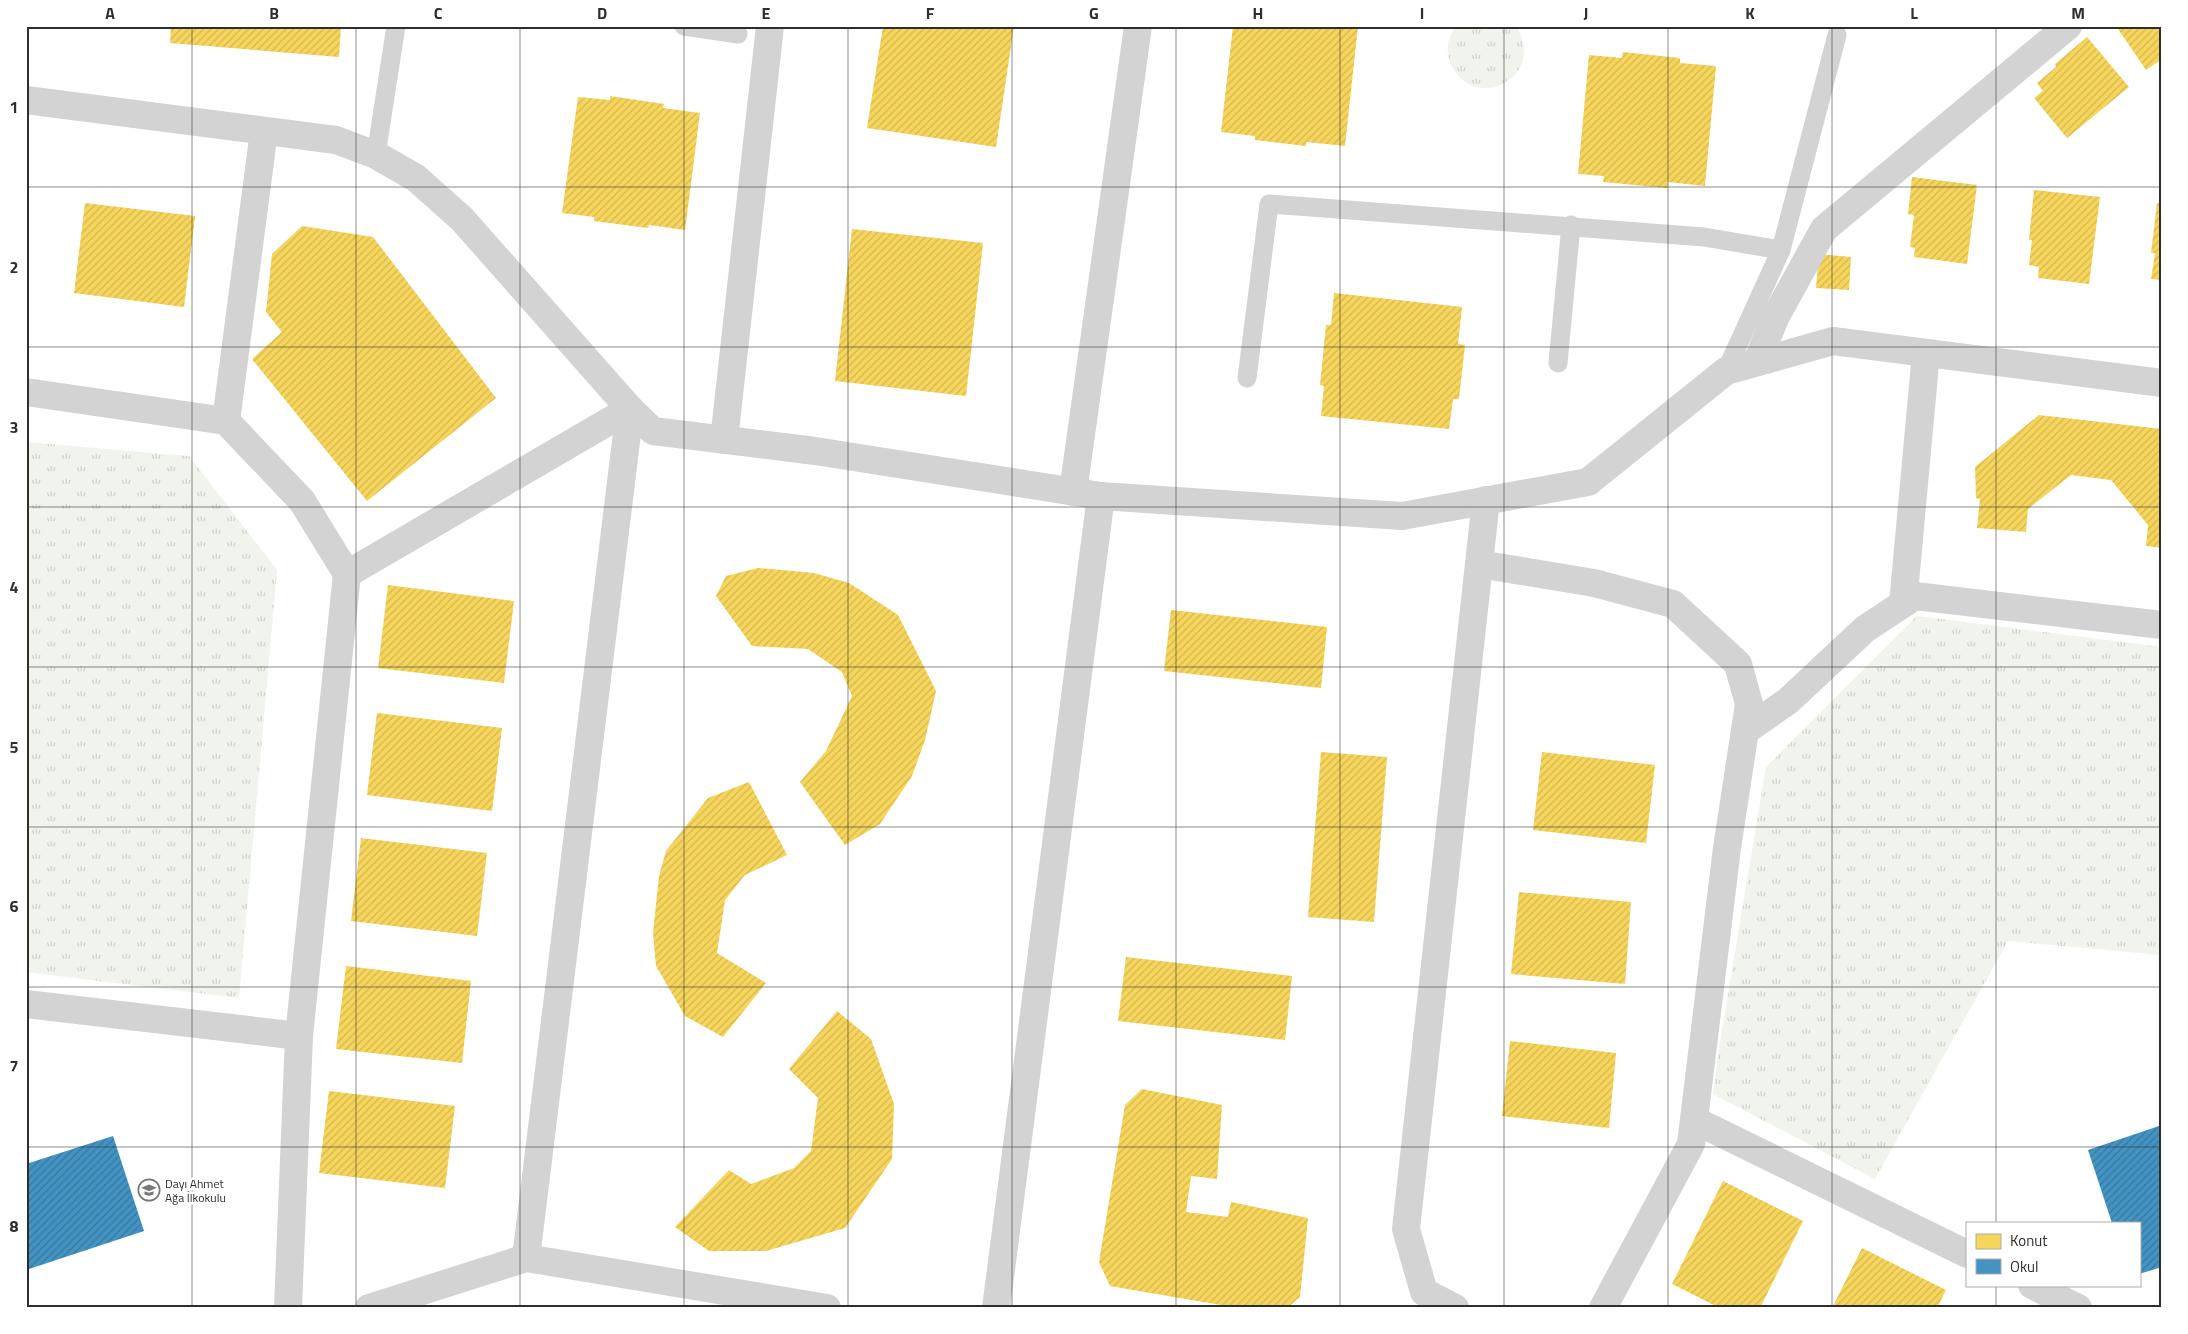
<svg xmlns="http://www.w3.org/2000/svg" width="2188" height="1334" font-family="'Titillium Web',sans-serif">
<style>
.park{fill:url(#park-tufts)}
.homes{fill:url(#homes-hatch)}
.schools{fill:url(#schools-hatch)}
.lines{fill:none;stroke-linecap:round;stroke-linejoin:round}
.service{stroke:#d3d3d3;stroke-width:19}
.minor{stroke:#d3d3d3;stroke-width:28}
.grid{fill:none;stroke:#2e2e2e;stroke-width:1;stroke-opacity:0.55}
.labels{text-anchor:middle;dominant-baseline:central;stroke-width:5;stroke-linejoin:round;paint-order:stroke}
.poi-label{font-size:12px;fill:#2e2e2e;stroke:#fff;text-anchor:start}
.neatline{fill:none;stroke:#2e2e2e;stroke-width:2}
.grid-label{font-size:16px;text-anchor:middle;font-weight:bold;fill:#2e2e2e}
</style>
<defs>
<pattern id="park-tufts" width="24" height="20" patternUnits="userSpaceOnUse" patternTransform="scale(1.25)"><rect width="24" height="20" fill="#f0f4ec"/><path d="M3 7l-1-3M5 7V3M7 7l1-3M15 17l-1-3M17 17v-4M19 17l1-3" fill="none" stroke="#ced2cb"/></pattern>
<pattern id="homes-hatch" width="6" height="6" patternUnits="userSpaceOnUse" patternTransform="scale(1.25)"><rect width="6" height="6" fill="#f6d55c"/><path d="M-1 1l2-2M0 6l6-6M5 7l2-2" fill="none" stroke="#d3b750"/></pattern>
<pattern id="schools-hatch" width="6" height="6" patternUnits="userSpaceOnUse" patternTransform="scale(1.25)"><rect width="6" height="6" fill="#4393c3"/><path d="M-1 1l2-2M0 6l6-6M5 7l2-2" fill="none" stroke="#38789f"/></pattern>
</defs>
<rect width="100%" height="100%" fill="#fff"/>
<g class="park">
<path d="M1456,26h60c33,53 -45,89 -66,36 -5,-12 -2,-25 6,-36z"/>
<polygon points="26,442 189,456 277,570 239,998 26,972"/>
<polygon points="1917,616 2162,647 2162,955 2008,941 1875,1179 1713,1094 1719,1048 1766,767"/>
</g>
<g class="homes">
<polygon points="171,26 341,26 339,57 170,43"/>
<polygon points="883,26 1014,26 996,147 867,128"/>
<polygon points="1233,26 1358,26 1345,146 1306,142 1306,146 1255,140 1255,136 1221,132"/>
<polygon points="2116,26 2162,26 2162,59 2146,70"/>
<polygon points="2087,37 2129,87 2067,138 2034,98 2043,91 2037,83 2056,67 2055,64"/>
<polygon points="1623,52 1680,58 1680,63 1716,66 1705,186 1668,182 1667,188 1603,182 1604,176 1578,174 1589,55 1622,58"/>
<polygon points="610,96 664,104 663,108 700,113 685,230 649,225 648,228 594,221 594,217 562,213 578,97 610,100"/>
<polygon points="1912,177 1977,185 1967,264 1914,257 1915,248 1910,247 1914,215 1908,214"/>
<polygon points="2034,190 2100,197 2089,284 2038,278 2039,267 2029,265 2032,240 2029,240"/>
<polygon points="85,203 195,216 184,307 74,293"/>
<polygon points="2157,203 2162,204 2162,280 2151,279 2155,253 2151,253"/>
<polygon points="302,226 373,237 496,398 367,501 252,359 282,332 266,312 272,254"/>
<polygon points="852,229 983,243 966,396 835,381"/>
<polygon points="1819,254 1851,257 1849,290 1816,288"/>
<polygon points="1334,293 1462,307 1458,344 1465,345 1459,399 1453,399 1449,429 1321,416 1324,386 1320,385 1326,325 1331,325"/>
<polygon points="2039,415 2162,429 2162,548 2146,546 2148,525 2111,480 2071,475 2028,509 2026,532 1977,528 1980,499 1976,498 1975,467"/>
<polygon points="758,568 814,573 849,583 898,615 936,691 925,740 912,776 880,824 845,845 800,782 826,751 852,696 842,672 808,649 752,646 716,596 726,576"/>
<polygon points="388,585 514,601 504,683 378,668"/>
<polygon points="1171,610 1327,627 1321,688 1164,671"/>
<polygon points="377,713 502,728 492,811 367,795"/>
<polygon points="1321,752 1387,757 1374,922 1308,917"/>
<polygon points="1542,752 1655,765 1646,843 1533,830"/>
<polygon points="749,782 787,855 745,875 725,900 717,953 766,983 723,1037 685,1016 656,966 653,933 659,876 666,851 708,798"/>
<polygon points="361,838 487,853 477,936 351,921"/>
<polygon points="1519,892 1631,902 1625,984 1511,974"/>
<polygon points="1126,957 1292,976 1285,1040 1118,1021"/>
<polygon points="346,966 471,981 462,1063 336,1049"/>
<polygon points="837,1011 871,1039 894,1104 892,1159 845,1228 766,1251 709,1251 675,1227 729,1170 751,1184 794,1168 811,1151 818,1098 789,1069"/>
<polygon points="1510,1041 1616,1053 1609,1128 1502,1116"/>
<polygon points="1142,1089 1222,1105 1217,1179 1191,1176 1186,1212 1228,1217 1231,1202 1308,1218 1300,1297 1287,1308 1238,1308 1110,1286 1099,1262 1125,1105"/>
<polygon points="329,1091 455,1106 445,1188 319,1173"/>
<polygon points="1723,1181 1803,1221 1760,1308 1720,1308 1672,1284"/>
<polygon points="1862,1248 1946,1290 1937,1308 1832,1308"/>
</g>
<g class="schools">
<polygon points="2162,1125 2162,1267 2139,1274 2139,1223 2112,1223 2088,1150"/>
<polygon points="113,1136 144,1231 26,1270 26,1164"/>
</g>
<g class="lines">
<g class="service">
<polyline points="684,26 738,34"/>
<polyline points="376,155 396,26"/>
<polyline points="1558,363 1571,225"/>
<polyline points="1726,371 1781,250 1837,35"/>
<polyline points="1247,378 1269,204 1704,237 1781,250"/>
</g>
<g class="minor">
<polyline points="26,100 336,140 376,155 416,178 462,219 630,409 653,431 815,451 1101,496 1402,516 1588,482 1726,371 1833,341 2162,383"/>
<polyline points="1757,362 1776,316 1824,229 2068,26"/>
<polyline points="26,392 226,421 302,501 347,574 299,1036 288,1308"/>
<polyline points="630,409 526,1258 827,1308"/>
<polyline points="226,421 264,131"/>
<polyline points="724,440 770,26"/>
<polyline points="1073,492 1138,26"/>
<polyline points="1479,564 1594,583 1673,604 1738,664 1749,704 1727,848 1691,1144 1603,1308"/>
<polyline points="347,574 630,409"/>
<polyline points="1903,604 1926,353"/>
<polyline points="1745,731 1788,701 1865,629 1915,596 2162,625"/>
<polyline points="26,1004 299,1036"/>
<polyline points="1694,1120 1967,1254"/>
<polyline points="2032,1285 2078,1308"/>
<polyline points="369,1308 526,1258"/>
<polyline points="996,1308 1101,496"/>
<polyline points="1455,1308 1424,1292 1406,1229 1486,500"/>
</g>
</g>
<path class="grid" d="M192,26v1282M356,26v1282M520,26v1282M684,26v1282M848,26v1282M1012,26v1282M1176,26v1282M1340,26v1282M1504,26v1282M1668,26v1282M1832,26v1282M1996,26v1197M26,187h2136M26,347h2136M26,507h2136M26,667h2136M26,827h2136M26,987h2136M26,1147h2136M1996,1285v23"/>
<defs>
<g id="school-ring" transform="scale(1.125)"><circle r="9.5" fill="#fff" stroke="#777" stroke-width="1.5"/><path d="M0-5L7-2L0 1L-7-2ZM-4 1L0 2.5L4 1V4Q0 6-4 4Z" fill="#777"/></g>
</defs>
<g fill-rule="evenodd">
<use href="#school-ring" x="149" y="1190"/>
</g>
<g class="labels">
<g class="poi-label">
<text x="165" y="1183">Dayı Ahmet<tspan x="165" dy="14">Ağa İlkokulu</tspan></text>
</g>
</g>
<rect width="2188" height="1334" fill="none" stroke="#ffffff" stroke-width="55"/>
<rect x="1966" y="1222" width="175" height="65" fill="#ffffff" stroke="#ababab"/>
<rect x="1976" y="1234" width="25" height="15" fill="#f6d55c" stroke="#ababab"/>
<text x="2010" y="1246" font-size="15" fill="#2e2e2e">Konut</text>
<rect x="1976" y="1259" width="25" height="15" fill="#4393c3" stroke="#ababab"/>
<text x="2010" y="1272" font-size="15" fill="#2e2e2e">Okul</text>
<rect x="28" y="28" width="2132" height="1278" class="neatline"/>
<g class="grid-label">
<text x="110" y="19">A</text>
<text x="274" y="19">B</text>
<text x="438" y="19">C</text>
<text x="602" y="19">D</text>
<text x="766" y="19">E</text>
<text x="930" y="19">F</text>
<text x="1094" y="19">G</text>
<text x="1258" y="19">H</text>
<text x="1422" y="19">I</text>
<text x="1586" y="19">J</text>
<text x="1750" y="19">K</text>
<text x="1914" y="19">L</text>
<text x="2078" y="19">M</text>
<text x="14" y="113">1</text>
<text x="14" y="273">2</text>
<text x="14" y="433">3</text>
<text x="14" y="593">4</text>
<text x="14" y="753">5</text>
<text x="14" y="912">6</text>
<text x="14" y="1072">7</text>
<text x="14" y="1232">8</text>
</g>
</svg>
